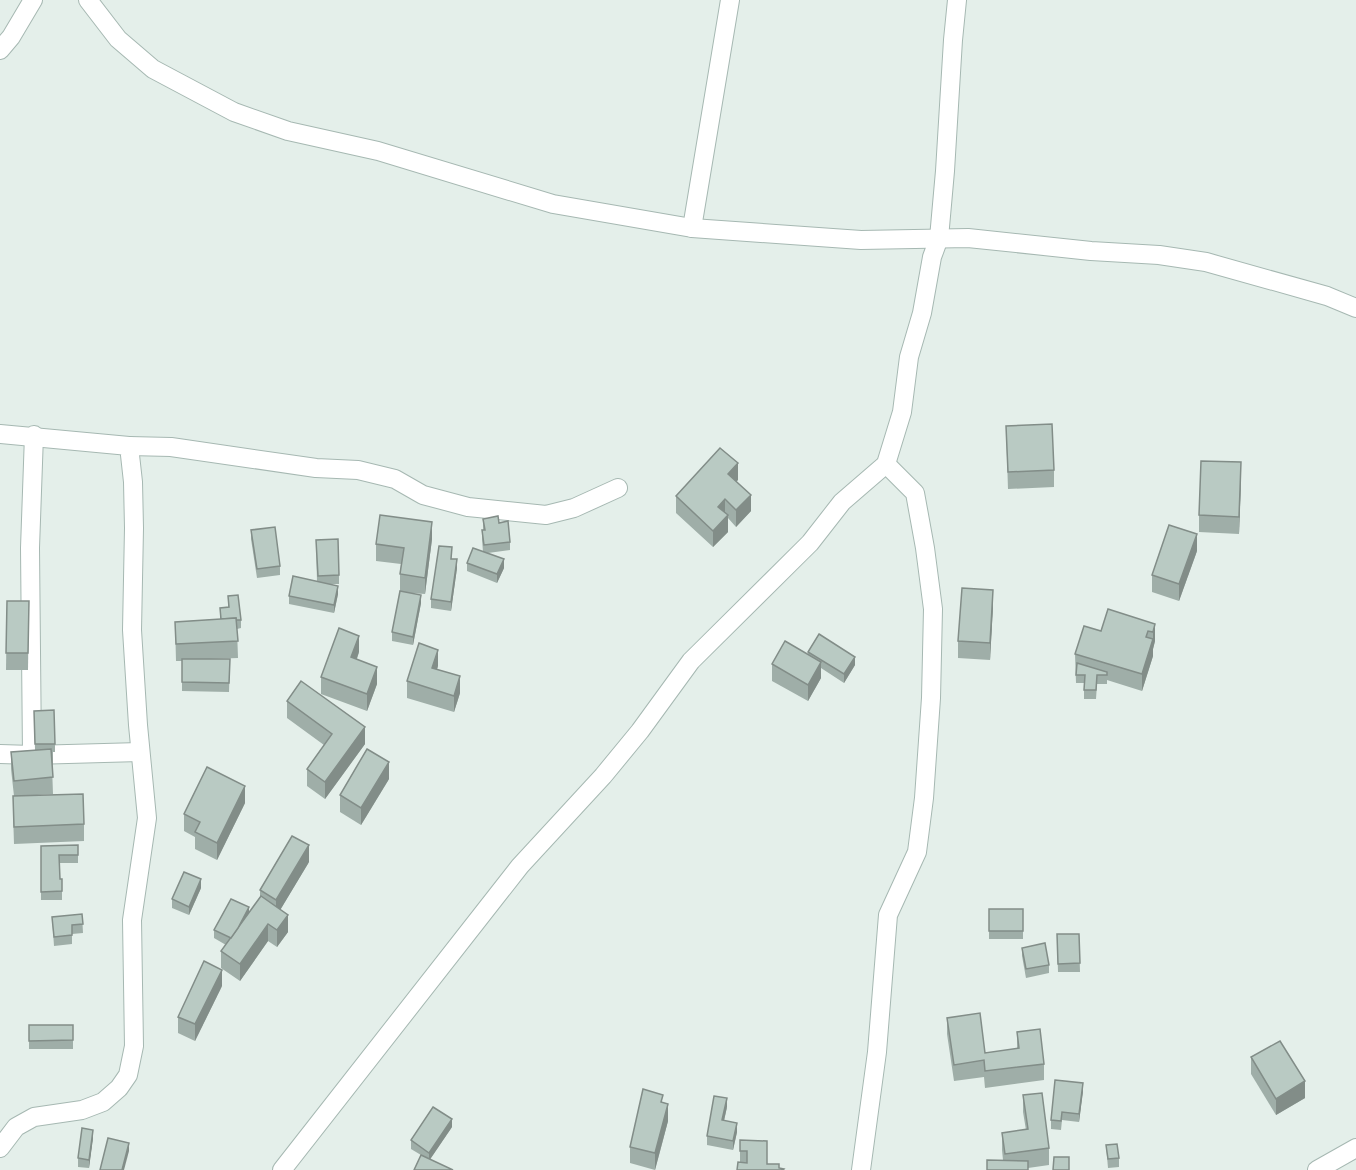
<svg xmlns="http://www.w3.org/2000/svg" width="1356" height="1170" font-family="Helvetica,sans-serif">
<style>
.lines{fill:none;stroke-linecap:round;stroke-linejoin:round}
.street-casing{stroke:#a6b8b2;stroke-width:20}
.street{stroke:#fff;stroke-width:18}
.wall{fill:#9faea8}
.shaded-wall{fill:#828d88}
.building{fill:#b9cac3;stroke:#828d88;stroke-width:1.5}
</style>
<rect width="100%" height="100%" fill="#e4efea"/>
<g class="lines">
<g class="street-casing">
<g id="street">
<polyline points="88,0 118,39 153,69 234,112 288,131 378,151 553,204 692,228 861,240 968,238 1091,251 1159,255 1206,262 1327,296 1356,308"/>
<polyline points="0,50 11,37 33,0"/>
<polyline points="692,228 730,0"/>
<polyline points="0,434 129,446 133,482 134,528 132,630 138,725 147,818 132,920 134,1046 128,1075 119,1088 103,1102 82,1110 34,1117 16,1127 0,1148"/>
<polyline points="129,446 171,447 316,468 358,470 395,479 423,495 468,507 546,515 574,508 618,488"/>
<polyline points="0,754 32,755 140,752"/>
<polyline points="32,755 30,548 34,435"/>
<polyline points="282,1170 520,866 603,776 640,731 691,661 810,543 842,502 886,464 902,412 909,357 922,313 932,257 939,238 945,171 953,40 957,0"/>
<polyline points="861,1170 877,1052 888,915 917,852 924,798 931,698 933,609 925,548 915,493 886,464"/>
<polyline points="1317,1170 1356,1148"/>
</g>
</g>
<use href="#street" class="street"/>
</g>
<g class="wall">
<polygon points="1006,426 1054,470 1054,487 1008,489"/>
<polygon points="1241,479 1239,534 1199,532 1199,515"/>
<polygon points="738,480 736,481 751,511 736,527 728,518 728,532 713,547 676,513 676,496"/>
<polygon points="483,519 499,523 510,542 510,550 488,553 504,568 497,583 467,571 467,563 483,552 482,539 482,530 483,530"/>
<polygon points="251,530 280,566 280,575 257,578 251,539"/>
<polygon points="432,539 425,594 410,593 421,603 413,645 392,641 392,632 400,591 400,574 401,564 376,561 376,544"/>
<polygon points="316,540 339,575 339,584 330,584 338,594 334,613 289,604 289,596 317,582"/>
<polygon points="1197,551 1179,601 1152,592 1152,575"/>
<polygon points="452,559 457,568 451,611 431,608 431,599"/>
<polygon points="228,596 241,620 241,628 237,629 238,658 210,659 230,659 229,692 182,691 182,661 176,661 175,622 220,619 220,608 228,607"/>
<polygon points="7,601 29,601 28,670 6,670"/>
<polygon points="993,606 990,660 958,658 958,641"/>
<polygon points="1155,624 1155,641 1153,649 1153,656 1142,691 1107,680 1107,684 1097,684 1096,699 1084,699 1084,683 1076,683 1075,654 1101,631"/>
<polygon points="359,652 357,659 377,684 367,711 321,694 321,677"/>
<polygon points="808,652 855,665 844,683 821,668 821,678 808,701 772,681 772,664 808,654"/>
<polygon points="438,666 437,669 460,693 454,712 407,698 407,681"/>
<polygon points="287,701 365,744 325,799 307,786 307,769 324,745 287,718"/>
<polygon points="34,711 55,744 55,752 51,752 53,752 53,765 52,766 53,794 37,795 84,824 84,841 14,844 13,813 13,796 14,796 11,769 11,752 35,750"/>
<polygon points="389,779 361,825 340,812 340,795"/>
<polygon points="245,803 217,860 195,849 195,837 184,831 184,814"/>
<polygon points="78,845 78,863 59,863 60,879 62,879 62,900 41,900 41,846"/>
<polygon points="309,862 280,910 288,932 277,947 268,941 240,981 221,968 221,951 226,945 214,938 214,930 249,913 260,897 260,890"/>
<polygon points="201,888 189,915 172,908 172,899"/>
<rect x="989" y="909" width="34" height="30"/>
<polygon points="82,914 83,933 72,934 72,944 54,946 52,917"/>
<polygon points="1057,934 1079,934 1080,972 1058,972"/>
<polygon points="1022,948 1049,965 1049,973 1026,978 1022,956"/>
<polygon points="222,986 195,1041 178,1033 178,1017"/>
<polygon points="947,1018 985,1053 1017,1049 1017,1032 1044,1064 1044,1080 985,1088 984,1077 954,1081 947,1034"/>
<rect x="29" y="1025" width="44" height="24"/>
<polygon points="1251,1057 1305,1098 1276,1115 1251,1074"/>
<polygon points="1083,1091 1079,1122 1062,1120 1061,1130 1051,1129 1051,1120"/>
<polygon points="1023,1095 1049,1148 1049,1165 1028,1168 1003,1160 1002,1150 1002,1133 1026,1130 1023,1112"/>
<polygon points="663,1102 668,1121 655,1170 630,1163 630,1147"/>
<polygon points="727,1107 724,1121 737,1132 733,1150 707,1145 707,1136"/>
<polygon points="452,1127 430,1159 421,1155 411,1149 411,1140"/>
<polygon points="93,1138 89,1168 78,1167 78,1158"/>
<polygon points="740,1140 767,1164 779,1168 740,1162"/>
<polygon points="1106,1145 1119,1158 1119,1167 1108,1168"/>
</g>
<g class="shaded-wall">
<polygon points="1241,462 1241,479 1239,534 1239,517"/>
<polygon points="738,463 738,480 728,491 728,474"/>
<polygon points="751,495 751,511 736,527 736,510"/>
<polygon points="725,499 725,516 718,507"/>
<polygon points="728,515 728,532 713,547 713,531"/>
<polygon points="432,522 432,539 425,594 425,578"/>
<polygon points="1197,534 1197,551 1179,601 1179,584"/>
<polygon points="457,559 457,568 451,611 451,602"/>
<polygon points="504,559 504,568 497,583 497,574"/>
<polygon points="338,586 338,594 334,613 334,605"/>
<polygon points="993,590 993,606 990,660 990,643"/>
<polygon points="421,595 421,603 413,645 413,637"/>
<polygon points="1155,624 1155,641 1153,649 1153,632"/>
<polygon points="359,636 359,652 351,674 351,657"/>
<polygon points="1153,639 1153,656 1142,691 1142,674"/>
<polygon points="438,650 438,666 432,685 432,668"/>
<polygon points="855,657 855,665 844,683 844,674"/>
<polygon points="821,662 821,678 808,701 808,685"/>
<polygon points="377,667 377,684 367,711 367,694"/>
<polygon points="460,676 460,693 454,712 454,696"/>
<polygon points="365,727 365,744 325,799 325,782"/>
<polygon points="389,762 389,779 361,825 361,808"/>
<polygon points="245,786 245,803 217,860 217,843"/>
<polygon points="309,845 309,862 276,917 276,900"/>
<polygon points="201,879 201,888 189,915 189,907"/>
<polygon points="249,907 249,916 232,939"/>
<polygon points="288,915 288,932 277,947 277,930"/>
<polygon points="268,924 268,941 240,981 240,964"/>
<polygon points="222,970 222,986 195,1041 195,1024"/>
<polygon points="1305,1081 1305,1098 1276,1115 1276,1099"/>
<polygon points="1083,1083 1083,1091 1079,1122 1079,1114"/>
<polygon points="727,1098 727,1107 722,1129 722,1120"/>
<polygon points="668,1104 668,1121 655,1170 655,1153"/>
<polygon points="452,1119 452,1127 429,1161 429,1153"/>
<polygon points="737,1123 737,1132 733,1150 733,1141"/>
<polygon points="93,1130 93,1138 89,1168 89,1160"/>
<polygon points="129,1143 129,1151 124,1170 122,1170"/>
</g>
<g class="building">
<polygon points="1052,424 1054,470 1008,472 1006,426"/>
<polygon points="720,448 738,463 728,474 751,495 736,510 725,499 718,507 728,515 713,531 676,496"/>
<polygon points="1201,461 1241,462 1239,517 1199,515"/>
<polygon points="380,515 432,522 425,578 400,574 404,548 376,544"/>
<polygon points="498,516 499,523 508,521 510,542 484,545 482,530 485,530 483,519"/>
<polygon points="1169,525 1197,534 1179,584 1152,575"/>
<polygon points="275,527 280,566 257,569 251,530"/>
<polygon points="338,539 339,575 318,576 316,540"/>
<polygon points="439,546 452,547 451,559 457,559 451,602 431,599"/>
<polygon points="473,548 504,559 497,574 467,563"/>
<polygon points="293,576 338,586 334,605 289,596"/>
<polygon points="962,588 993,590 990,643 958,641"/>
<polygon points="400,591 421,595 413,637 392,632"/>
<polygon points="238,595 241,620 236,620 236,618 221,619 220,608 229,607 228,596"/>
<polygon points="7,601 29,601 28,653 6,653"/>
<polygon points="1108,609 1155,624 1153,632 1148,631 1146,637 1153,639 1142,674 1075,654 1084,626 1101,631"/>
<polygon points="236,618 238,641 176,644 175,622"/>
<polygon points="339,628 359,636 351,657 377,667 367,694 321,677"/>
<polygon points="819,634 855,657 844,674 808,652"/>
<polygon points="785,641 821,662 808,685 772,664"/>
<polygon points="419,643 438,650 432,668 460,676 454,696 407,681"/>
<polygon points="182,659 230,659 229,683 182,682"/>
<polygon points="1077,663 1107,672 1107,675 1097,675 1096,690 1084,690 1085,675 1076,675"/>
<polygon points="301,681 365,727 325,782 307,769 332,734 287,701"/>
<polygon points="54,710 55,744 35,744 34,711"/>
<polygon points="51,749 53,777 14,781 11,752"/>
<polygon points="367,749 389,762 361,808 340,795"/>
<polygon points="207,767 245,786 217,843 195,832 200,822 184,814"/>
<polygon points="83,794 84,824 14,827 13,796"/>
<polygon points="292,836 309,845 276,900 260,890"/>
<polygon points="78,845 78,855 59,855 60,879 62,879 62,891 41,892 41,846"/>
<polygon points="184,872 201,879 189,907 172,899"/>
<polygon points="261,896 288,915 277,930 268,924 240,964 221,951"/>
<polygon points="231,899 249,907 238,928 231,938 214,930"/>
<rect x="989" y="909" width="34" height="22"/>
<polygon points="82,914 83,924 72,925 72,935 54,937 52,917"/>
<polygon points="1057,934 1079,934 1080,963 1058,964"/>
<polygon points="1045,943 1049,965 1026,969 1022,948"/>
<polygon points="204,961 222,970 195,1024 178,1017"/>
<polygon points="980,1013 985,1053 1019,1048 1017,1032 1040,1029 1044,1064 985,1071 984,1060 954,1065 947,1018"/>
<polygon points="29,1025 73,1025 73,1040 29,1041"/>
<polygon points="1280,1041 1305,1081 1276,1099 1251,1057"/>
<polygon points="1055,1080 1083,1083 1079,1114 1062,1112 1061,1121 1051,1120"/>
<polygon points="643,1089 663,1095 661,1102 668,1104 655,1153 630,1147"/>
<polygon points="1042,1093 1049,1148 1005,1154 1002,1133 1028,1129 1023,1095"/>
<polygon points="714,1096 727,1098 722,1120 737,1123 733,1141 707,1136"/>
<polygon points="433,1107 452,1119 429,1153 411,1140"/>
<polygon points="82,1128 93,1130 89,1160 78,1158"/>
<polygon points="108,1138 129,1143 122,1170 100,1170"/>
<polygon points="740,1140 767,1141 767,1164 779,1164 779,1168 784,1169 783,1170 737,1170 738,1162 747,1163 747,1151 740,1151"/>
<polygon points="1117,1144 1119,1158 1108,1159 1106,1145"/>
<polygon points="421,1155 453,1170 414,1170"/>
<polygon points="1054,1157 1069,1157 1069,1170 1053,1170"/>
<polygon points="987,1160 1028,1161 1028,1170 987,1170"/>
</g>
</svg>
